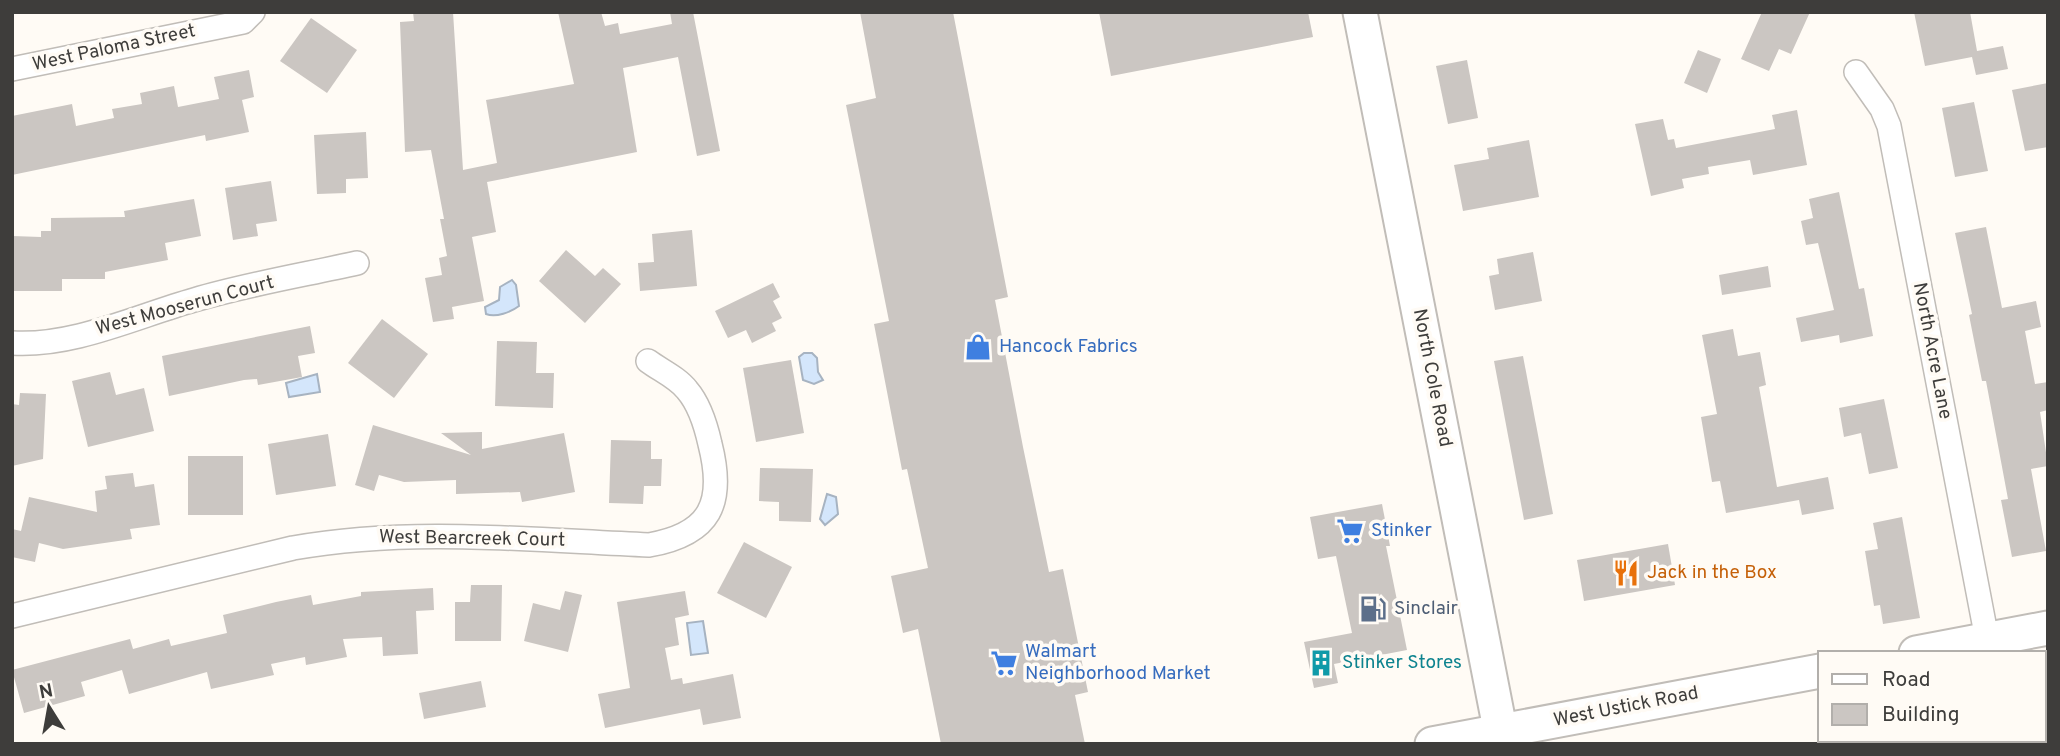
<svg xmlns="http://www.w3.org/2000/svg" width="2060" height="756" font-family="Overpass,sans-serif">
<style>
.water{fill:#d4e6fb;stroke:#a7b3c1;stroke-width:2}
.building{fill:#cbc6c2}
.lines{fill:none;stroke-linecap:round;stroke-linejoin:round}
.street-casing{stroke:#c1bdb8;stroke-width:26}
.secondary-casing{stroke:#c1bdb8;stroke-width:37}
.street{stroke:#fff;stroke-width:23}
.secondary{stroke:#fff;stroke-width:33}
.labels{text-anchor:middle;dominant-baseline:central;stroke-width:7;stroke-linejoin:round;paint-order:stroke}
.street-label{font-size:19px;fill:#3e3d3b;stroke:#fffbf5}
.shop-label{font-size:19px;fill:#366cbe;stroke:#fffbf5;text-anchor:start}
.food-label{font-size:19px;fill:#c56008;stroke:#fffbf5;text-anchor:start}
.service-label{font-size:19px;fill:#4e5e75;stroke:#fffbf5;text-anchor:start}
.culture-label{font-size:19px;fill:#0d838f;stroke:#fffbf5;text-anchor:start}
</style>
<rect width="100%" height="100%" fill="#fffbf5"/>
<g class="water">
<path d="M512,280l4,5 3,21c-8,6 -23,12 -33,8l-1,-7 14,-7 1,-13z"/>
<polygon points="804,353 812,353 817,358 818,372 823,380 814,384 803,380 799,357"/>
<polygon points="317,374 320,392 289,397 286,383"/>
<polygon points="827,494 836,497 838,514 825,525 820,519"/>
<polygon points="703,621 708,653 691,655 687,623"/>
</g>
<g class="building">
<polygon points="413,12 453,12 463,170 497,163 486,100 574,84 558,12 601,12 605,26 618,23 620,34 672,24 670,12 693,12 720,151 697,156 678,57 623,68 637,152 487,182 496,232 472,237 484,301 452,307 454,319 433,322 425,278 442,275 439,258 447,256 440,219 444,219 431,150 405,152 400,22 414,21"/>
<polygon points="860,12 953,12 1008,297 995,300 1023,447 1049,572 1063,569 1088,692 1075,695 1085,744 941,744 918,629 903,633 891,576 928,568 907,469 902,470 874,324 889,321 846,105 876,98"/>
<polygon points="1099,12 1308,12 1313,37 1111,76"/>
<polygon points="1762,12 1810,12 1791,54 1779,49 1769,71 1741,59"/>
<polygon points="1914,12 1970,12 1977,51 2003,46 2008,69 1976,75 1972,57 1925,66"/>
<polygon points="311,18 357,50 327,93 280,61"/>
<polygon points="1698,50 1721,59 1707,93 1684,83"/>
<polygon points="1467,60 1478,118 1448,124 1436,66"/>
<polygon points="249,70 254,97 242,100 249,132 206,141 205,135 12,175 12,116 72,104 76,126 114,118 112,109 142,104 140,93 174,86 178,107 219,99 214,77"/>
<polygon points="2048,83 2048,147 2025,151 2012,90"/>
<polygon points="1974,102 1988,171 1955,177 1942,108"/>
<polygon points="1797,110 1807,165 1753,175 1750,160 1708,167 1709,174 1682,179 1684,188 1651,196 1635,124 1663,119 1668,140 1674,139 1676,148 1775,129 1772,115"/>
<polygon points="366,132 368,178 346,179 346,193 317,194 314,135"/>
<polygon points="1529,140 1539,197 1463,211 1454,165 1489,159 1487,148"/>
<polygon points="271,181 277,221 256,224 258,236 233,240 225,188"/>
<polygon points="1839,192 1859,289 1864,288 1873,336 1840,343 1839,335 1801,342 1796,318 1834,310 1818,243 1806,245 1801,221 1813,218 1809,199"/>
<polygon points="194,199 201,236 165,243 168,260 105,272 105,279 62,279 62,291 12,291 12,236 41,237 41,231 51,231 51,218 125,217 124,211"/>
<polygon points="1986,227 2002,308 2036,301 2041,327 2025,331 2035,384 2048,382 2048,410 2040,412 2048,466 2031,469 2046,551 2012,557 2001,500 2008,499 1986,381 1982,381 1969,315 1972,314 1955,233"/>
<polygon points="692,230 697,286 640,291 638,263 654,262 652,234"/>
<polygon points="566,250 595,276 603,268 621,284 585,323 539,281"/>
<polygon points="1533,252 1542,301 1495,310 1489,276 1499,274 1497,259"/>
<polygon points="1768,266 1771,287 1722,295 1719,275"/>
<polygon points="773,283 780,297 773,301 782,318 772,323 776,331 752,343 746,330 728,338 715,311"/>
<polygon points="382,319 428,354 394,398 348,363"/>
<polygon points="310,326 315,353 298,356 302,377 258,385 257,379 244,380 169,396 162,356"/>
<polygon points="1733,329 1738,356 1760,352 1766,385 1759,387 1777,487 1828,477 1834,509 1802,515 1799,500 1726,513 1720,481 1712,482 1701,417 1717,414 1702,335"/>
<polygon points="497,341 537,342 536,373 554,373 553,408 495,406"/>
<polygon points="1523,356 1553,514 1524,520 1494,361"/>
<polygon points="791,360 804,433 756,442 743,368"/>
<polygon points="110,372 116,395 144,388 154,431 88,447 72,381"/>
<polygon points="20,393 46,394 43,459 12,466 12,404 19,405"/>
<polygon points="1884,399 1898,468 1869,474 1861,433 1844,437 1839,408"/>
<polygon points="373,425 471,455 441,433 482,432 482,449 564,433 575,492 522,502 520,492 456,494 456,480 404,482 379,475 374,491 355,485"/>
<polygon points="328,434 336,486 276,495 268,444"/>
<polygon points="611,440 651,441 651,459 662,459 661,486 644,486 643,504 609,503"/>
<rect x="188" y="456" width="55" height="59"/>
<polygon points="760,468 813,469 811,522 779,521 779,502 759,501"/>
<polygon points="133,473 135,487 154,484 160,525 130,529 132,539 63,549 39,543 35,562 12,557 12,529 21,531 29,497 97,512 95,491 107,489 105,476"/>
<polygon points="1382,504 1390,546 1386,546 1407,650 1334,664 1338,683 1314,688 1304,642 1352,633 1336,556 1318,559 1310,517"/>
<polygon points="1902,517 1920,618 1883,624 1880,605 1874,606 1865,551 1878,549 1873,523"/>
<polygon points="744,542 792,567 766,618 717,593"/>
<polygon points="1668,544 1675,585 1584,601 1577,560"/>
<polygon points="471,585 502,585 501,641 455,641 455,602 470,602"/>
<polygon points="433,588 434,610 416,611 418,654 383,656 382,637 343,639 347,657 306,665 305,657 271,664 274,675 211,689 207,672 129,694 122,670 81,682 85,696 24,713 12,670 130,639 133,649 169,639 171,646 227,633 223,615 276,602 311,595 313,605 361,596 361,592"/>
<polygon points="565,591 582,595 568,652 524,641 533,603 560,610"/>
<polygon points="685,591 689,615 675,618 679,645 665,648 671,680 682,678 683,684 733,674 741,718 703,725 700,709 605,728 598,694 630,688 617,602"/>
<polygon points="481,681 486,707 424,719 419,693"/>
</g>
<g class="lines">
<g class="street-casing">
<g id="street">
<polyline points="12,69 243,22 253,12"/>
<polyline points="1856,72 1882,109 1889,126 1987,639"/>
<path d="M12,343c61,4 125,-27 182,-43 54,-16 109,-25 163,-37"/>
<path d="M12,616l281,-68c118,-21 237,-8 356,-3 62,-11 76,-42 61,-101 -4,-18 -10,-39 -23,-54 -9,-12 -27,-20 -39,-29"/>
</g>
</g>
<g class="secondary-casing">
<g id="secondary">
<polyline points="1360,12 1503,744"/>
<polyline points="1916,653 2048,628"/>
<polyline points="1432,744 1820,671"/>
</g>
</g>
<use href="#street" class="street"/>
<use href="#secondary" class="secondary"/>
</g>
<defs>
<g id="shop-bare" transform="scale(2.1)"><path d="M-5-2.5h2.3a2.7 3.5 0 0 1 5.4 0H5L5.5 6h-11ZM-1.5-2.5h3a1.5 2.3 0 0 0-3 0Z" fill="#3f7fe0" stroke="#fffbf5" stroke-width="2.5" paint-order="stroke"/></g>
<g id="supermarket-bare" transform="scale(2.1)"><path d="M-6-5.5h2.5l.6 2H6L4.5 2H-2.5L-4.4-4H-6ZM-1.5 3.2a1.3 1.3 0 1 0 .1 0ZM3 3.2a1.3 1.3 0 1 0 .1 0Z" fill="#3f7fe0" stroke="#fffbf5" stroke-width="2.5" paint-order="stroke"/></g>
<g id="restaurant-bare" transform="scale(2.1)"><path d="M-5-6h1v4h1v-4h1v4h1v-4h1v5L-1.5 .5V6h-2V.5L-5-1ZM5-6V6H3V1.5H1.5Q1.5-4 5-6Z" fill="#e8710a" stroke="#fffbf5" stroke-width="2.5" paint-order="stroke"/></g>
<g id="fuel-bare" transform="scale(2.1)"><path d="M-5.5-6h7V0h2V4h1.3V-2.5L3-4.5l.8-.8L6-3V5H2.5V1h-1V6h-7ZM-4.2-4.7v3.2H.2V-4.7Z" fill="#5c6f8a" stroke="#fffbf5" stroke-width="2.5" paint-order="stroke"/></g>
<g id="building-bare" transform="scale(2.1)"><path d="M-4-6H4V6H1V3H-1V6H-4ZM-2.5-4.3h1.7v1.8h-1.7ZM.8-4.3h1.7v1.8H.8ZM-2.5-1h1.7V.8h-1.7ZM.8-1h1.7V.8H.8Z" fill="#0f9aa8" stroke="#fffbf5" stroke-width="2.5" paint-order="stroke"/></g>
</defs>
<g fill-rule="evenodd">
<use href="#shop-bare" x="978" y="347"/>
<use href="#supermarket-bare" x="1350" y="531"/>
<use href="#restaurant-bare" x="1626" y="573"/>
<use href="#fuel-bare" x="1373" y="609"/>
<use href="#supermarket-bare" x="1004" y="663"/>
<use href="#building-bare" x="1321" y="663"/>
</g>
<g class="labels">
<g class="street-label">
<text transform="translate(114 48) rotate(-12)">West Paloma Street</text>
<text transform="translate(185 306) rotate(-15)">West Mooserun Court</text>
<text transform="translate(1932 351) rotate(79)">North Acre Lane</text>
<text transform="translate(1432 378) rotate(79)">North Cole Road</text>
<text transform="translate(472 539) rotate(1)">West Bearcreek Court</text>
<text transform="translate(1626 707) rotate(-11)">West Ustick Road</text>
</g>
<g class="shop-label">
<text x="999" y="347">Hancock Fabrics</text>
<text x="1371" y="531">Stinker</text>
<text x="1025" y="652">Walmart<tspan x="1025" dy="22">Neighborhood Market</tspan></text>
</g>
<g class="food-label">
<text x="1647" y="573">Jack in the Box</text>
</g>
<g class="service-label">
<text x="1394" y="609">Sinclair</text>
</g>
<g class="culture-label">
<text x="1342" y="663">Stinker Stores</text>
</g>
</g>
<rect width="2060" height="756" fill="none" stroke="#3e3d3b" stroke-width="28"/>
<rect x="1818" y="651" width="228" height="91" fill="#fffbf5" stroke="#b2afab" stroke-width="2"/>
<rect x="1832" y="674" width="35" height="10" fill="#ffffff" stroke="#b2afab" stroke-width="2"/>
<text x="1882" y="686" font-size="21" fill="#3e3d3b">Road</text>
<rect x="1832" y="704" width="35" height="21" fill="#cbc6c2" stroke="#b2afab" stroke-width="2"/>
<text x="1882" y="721" font-size="21" fill="#3e3d3b">Building</text>
<g transform="translate(49 707) rotate(349)" stroke="#fffbf5" stroke-width="5" paint-order="stroke">
<path d="M0-5L12 26L0 18L-12 26Z" fill="#3e3d3b"/>
<text y="-10" font-size="19" font-weight="bold" text-anchor="middle" fill="#3e3d3b">N</text>
</g>
</svg>
